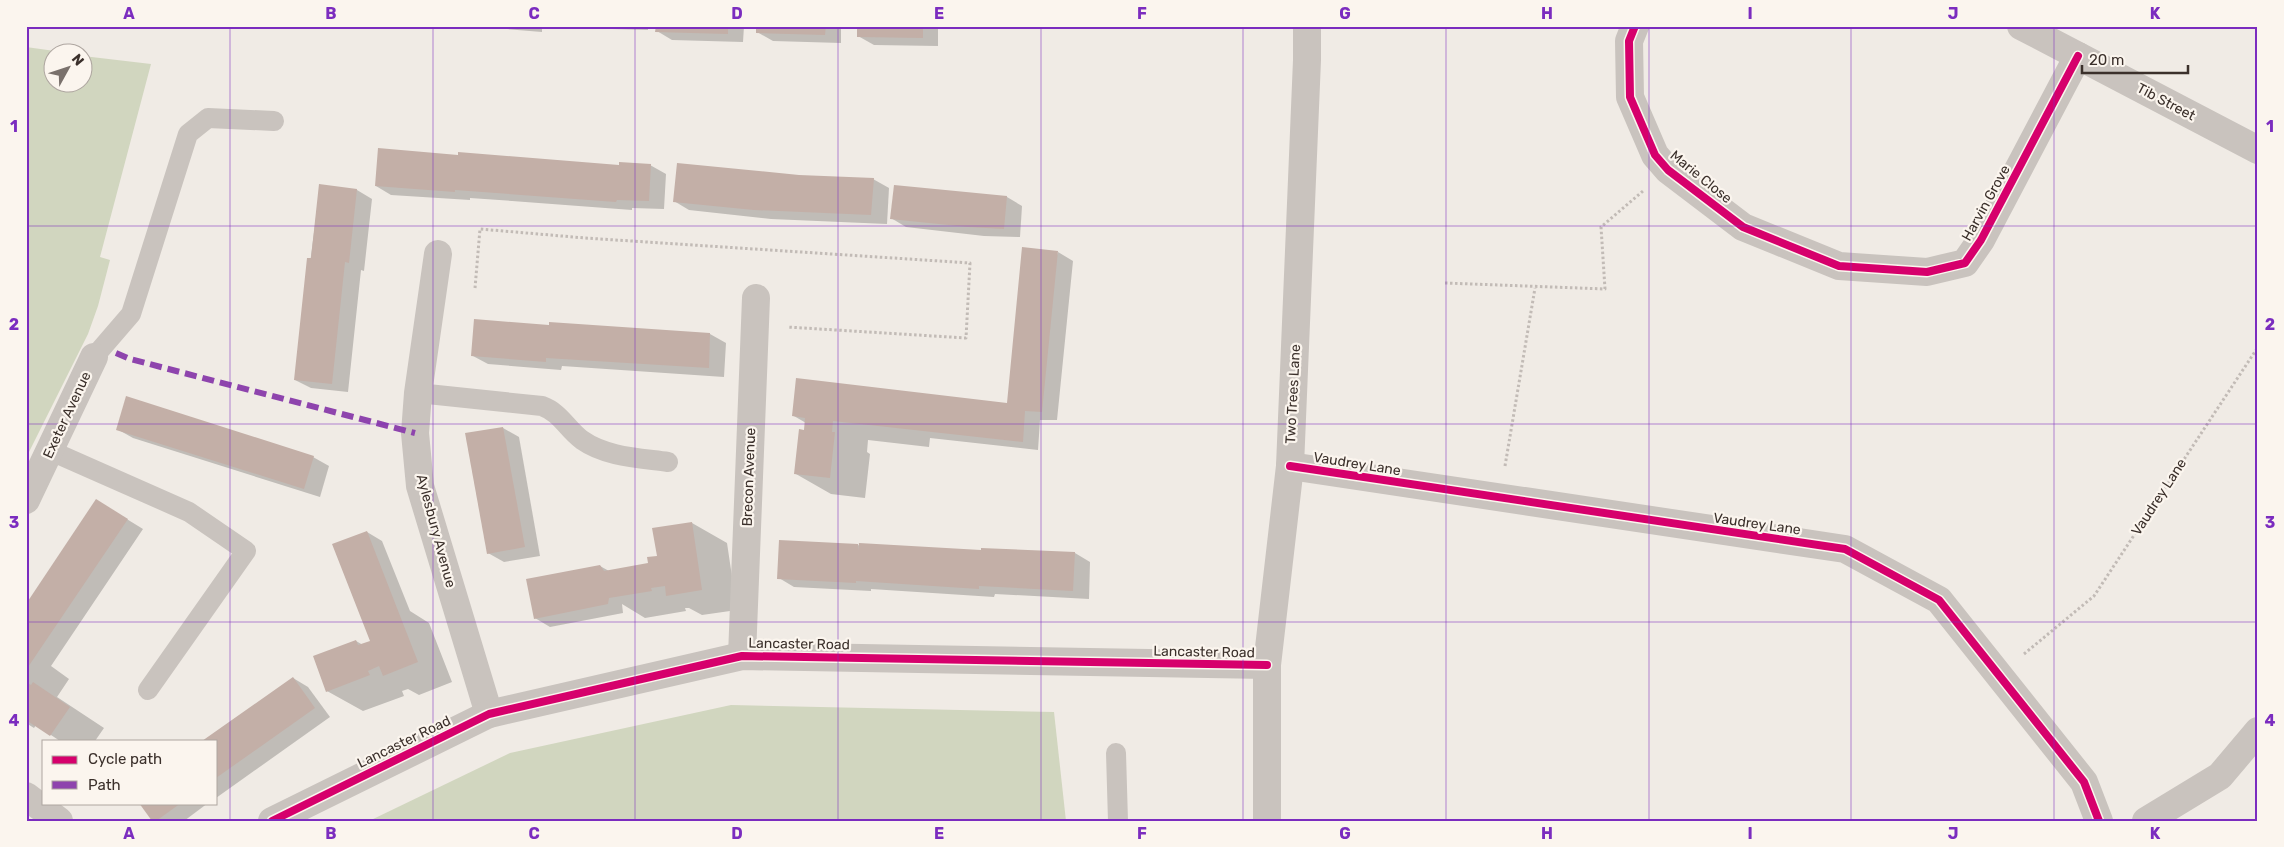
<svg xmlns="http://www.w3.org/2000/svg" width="2284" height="847" font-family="Rubik,sans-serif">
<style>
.green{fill:#d1d6bf}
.shadow{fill:#0003}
.building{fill:#c3afa7}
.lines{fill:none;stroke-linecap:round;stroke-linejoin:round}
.path{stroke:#c2bbb6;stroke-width:3;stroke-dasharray:2.5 2.5;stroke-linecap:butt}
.lane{stroke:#c9c3be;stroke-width:20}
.street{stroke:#c9c3be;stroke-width:28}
.quiet{stroke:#8e44ad;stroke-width:6;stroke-dasharray:12 6;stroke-linecap:butt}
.cycleway-casing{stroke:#fbf5ee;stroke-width:11}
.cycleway{stroke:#d6006c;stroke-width:8}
.grid{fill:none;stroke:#7b2cbf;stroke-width:1;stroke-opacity:0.55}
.labels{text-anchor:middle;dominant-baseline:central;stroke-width:4.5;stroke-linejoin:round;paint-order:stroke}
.street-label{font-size:14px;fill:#3b302b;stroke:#fbf5ee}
.neatline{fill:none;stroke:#7b2cbf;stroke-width:2}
.grid-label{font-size:16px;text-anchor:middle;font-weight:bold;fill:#7b2cbf}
</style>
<rect width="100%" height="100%" fill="#f0ebe5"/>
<g class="green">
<polygon points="26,47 62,52 52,52 52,82 82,82 83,56 151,64 100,257 110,260 98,306 88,334 26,458"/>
<polygon points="731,705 1054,712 1066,821 369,821 510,753"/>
</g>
<g class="shadow">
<polygon points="409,26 431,26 431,28"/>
<polygon points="469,26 542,26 542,32"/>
<polygon points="573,26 648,26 648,30 576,28"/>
<polygon points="657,26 744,26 743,42 672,40 657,31"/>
<polygon points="758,26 841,26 841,43 773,41 757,32"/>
<polygon points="858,26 938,26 938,46 874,45 858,36"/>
<polygon points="650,165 666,174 664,209 632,208 632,210 512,201 470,198 470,200 391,195 376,186"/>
<polygon points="798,176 873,179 889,188 887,224 771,219 689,210 674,201"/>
<polygon points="320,186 357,190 372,199 364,271 361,270 348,392 311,388 295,380"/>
<polygon points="1007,197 1022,206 1020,237 984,236 906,227 891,218"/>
<polygon points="1058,252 1073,261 1057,420 1040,420 1038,450 930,438 929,447 868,440 867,452 870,454 865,498 831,494 796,474 806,423 794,416 1008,405"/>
<polygon points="550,323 710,334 726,343 724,377 562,366 561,370 488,364 473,356 550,326"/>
<polygon points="503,428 519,437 540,556 504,562 488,553"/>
<polygon points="117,429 313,457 329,466 320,497 133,438"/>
<polygon points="112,510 143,529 51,666 69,679 57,697 104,728 95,741 60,741 36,725 34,728 26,723 26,605"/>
<polygon points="692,523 727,543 737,610 702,615 689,608 685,608 686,611 645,618 622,604 623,613 550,627 535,618 600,566 609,571 649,564"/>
<polygon points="367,532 382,541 410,611 429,623 452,682 419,695 408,689 402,691 404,696 363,711 327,691 356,641 363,645 372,642"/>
<polygon points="780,541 983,552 1075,553 1090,562 1089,599 995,594 994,597 871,589 871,591 794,587 779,578"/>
<polygon points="293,678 308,687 330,717 216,798 216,741"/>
<polygon points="141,803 208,803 184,821 154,821"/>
</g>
<g class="building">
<polygon points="656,26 728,26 728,34 655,32"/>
<polygon points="756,26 826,26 825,35 756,33"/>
<polygon points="857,26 923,26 923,38 857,37"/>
<polygon points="378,148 458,155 458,152 619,165 619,162 651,164 649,201 617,200 616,202 496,193 455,190 455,192 375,186"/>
<polygon points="677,163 799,175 874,178 871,215 754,210 673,202"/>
<polygon points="319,184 357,189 349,263 345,262 332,384 294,380 307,258 311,258"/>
<polygon points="894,185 1007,196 1004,229 968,227 890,219"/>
<polygon points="1022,247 1058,251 1042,412 1025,411 1023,442 833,421 832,432 835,432 830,478 794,474 799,429 804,430 805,418 792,416 796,378 1007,403"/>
<polygon points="474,319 549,325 549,322 710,333 709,368 546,358 546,362 471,356"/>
<polygon points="126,396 314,456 304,489 116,430"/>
<polygon points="503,427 525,547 487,554 465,433"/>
<polygon points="96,499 128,519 26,670 26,604"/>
<polygon points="692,522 702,590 666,596 665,586 651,588 652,591 609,598 608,604 534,619 526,579 600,565 604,571 648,563 647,557 657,556 652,528"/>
<polygon points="367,531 418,662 383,676 379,666 368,671 370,675 326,692 313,656 356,640 358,645 370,641 332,544"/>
<polygon points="779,540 858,544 858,551 859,543 981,550 981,548 1075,552 1073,591 979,586 979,589 856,581 856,583 777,579"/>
<polygon points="293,677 315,708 216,778 216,741 202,741"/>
<polygon points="26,682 31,685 33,682 70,707 50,736 26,720"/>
<polygon points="139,803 181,803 156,821 152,821"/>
</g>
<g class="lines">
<g class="path">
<polyline points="1445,283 1605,289 1601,227 1643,191"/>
<polyline points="475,288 480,229 585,238 970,263 966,338 787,327"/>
<polyline points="1505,466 1535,288"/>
<polyline points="2024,654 2094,596 2258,347"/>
</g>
<g class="lane">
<polyline points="94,357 131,314 188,134 208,118 274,121"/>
<path d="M418,393l124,13c19,7 24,22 40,34 24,17 58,18 86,22"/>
<polyline points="51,451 189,512 246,551 148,690"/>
<polyline points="1116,753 1118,821"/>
</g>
<g class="street">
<polyline points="1635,26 1629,41 1630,97 1655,155 1668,170 1743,227 1839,266 1927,272 1965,263 1981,240 2078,56"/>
<polyline points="2021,26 2258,150"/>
<polyline points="438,254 418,393 415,433 420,486 489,714"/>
<polyline points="1290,466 1845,549 1939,600 2084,782 2099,821"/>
<polyline points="26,500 94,357"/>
<polyline points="742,656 756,298"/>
<polyline points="26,796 59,821"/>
<polyline points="272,821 489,714 742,656 1267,665"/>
<polyline points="1267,821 1267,665 1290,466 1307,60 1307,26"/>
<polyline points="2146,821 2220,776 2258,731"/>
</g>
<polyline class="quiet" points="116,353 130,359 415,433"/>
<g class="cycleway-casing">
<g id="cycleway">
<polyline points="1635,26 1629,41 1630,97 1655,155 1668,170 1743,227 1839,266 1927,272 1965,263 1981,240 2078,56"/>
<polyline points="1290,466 1845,549 1939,600 2084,782 2099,821"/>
<polyline points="272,821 489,714 742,656 1267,665"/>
</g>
</g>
<use href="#cycleway" class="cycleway"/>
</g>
<path class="grid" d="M230,26v795M433,26v795M635,26v795M838,26v795M1041,26v795M1243,26v795M1446,26v795M1649,26v795M1851,26v795M2054,26v795M26,226h2232M26,424h2232M26,622h2232"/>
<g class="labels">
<g class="street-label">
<text transform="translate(2166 102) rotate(28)">Tib Street</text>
<text transform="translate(1701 177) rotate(39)">Marie Close</text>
<text transform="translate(1986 203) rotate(-61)">Harvin Grove</text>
<text transform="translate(1293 394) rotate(-87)">Two Trees Lane</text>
<text transform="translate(67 415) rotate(-65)">Exeter Avenue</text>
<text transform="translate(1357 464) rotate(9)">Vaudrey Lane</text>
<text transform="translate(749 477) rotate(-88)">Brecon Avenue</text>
<text transform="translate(2159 497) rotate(-57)">Vaudrey Lane</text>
<text transform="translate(1757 524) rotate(8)">Vaudrey Lane</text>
<text transform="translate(436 531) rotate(75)">Aylesbury Avenue</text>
<text transform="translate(799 644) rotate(1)">Lancaster Road</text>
<text transform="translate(1204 652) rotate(1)">Lancaster Road</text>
<text transform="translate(404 742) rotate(-26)">Lancaster Road</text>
</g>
</g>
<rect width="2284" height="847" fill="none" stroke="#fbf5ee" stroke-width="55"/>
<rect x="42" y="740" width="175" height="65" fill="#fbf5ee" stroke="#aea6a0"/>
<rect x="52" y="756" width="25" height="8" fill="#d6006c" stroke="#aea6a0"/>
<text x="88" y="764" font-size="15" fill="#3b302b">Cycle path</text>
<rect x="52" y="781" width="25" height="8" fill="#8e44ad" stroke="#aea6a0"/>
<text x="88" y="790" font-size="15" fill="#3b302b">Path</text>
<g transform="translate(68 68) rotate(50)"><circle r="24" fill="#fbf5ee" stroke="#aea6a0"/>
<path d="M0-4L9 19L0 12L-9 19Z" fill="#7a716c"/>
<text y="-8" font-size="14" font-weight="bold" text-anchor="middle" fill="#3b302b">N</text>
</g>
<path d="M2082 65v8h106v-8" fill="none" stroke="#3b302b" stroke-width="2.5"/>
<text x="2089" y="65" font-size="15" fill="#3b302b" stroke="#fbf5ee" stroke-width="4" paint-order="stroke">20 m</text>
<rect x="28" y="28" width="2228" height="792" class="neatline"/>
<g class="grid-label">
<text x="129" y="19">A</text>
<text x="331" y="19">B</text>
<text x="534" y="19">C</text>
<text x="737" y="19">D</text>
<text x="939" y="19">E</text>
<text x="1142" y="19">F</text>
<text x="1345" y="19">G</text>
<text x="1547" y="19">H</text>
<text x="1750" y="19">I</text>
<text x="1953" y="19">J</text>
<text x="2155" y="19">K</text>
<text x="14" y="132">1</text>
<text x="2270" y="132">1</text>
<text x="14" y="330">2</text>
<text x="2270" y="330">2</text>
<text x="14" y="528">3</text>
<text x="2270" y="528">3</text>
<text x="14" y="726">4</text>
<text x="2270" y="726">4</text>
<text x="129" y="839">A</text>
<text x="331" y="839">B</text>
<text x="534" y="839">C</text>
<text x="737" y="839">D</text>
<text x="939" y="839">E</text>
<text x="1142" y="839">F</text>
<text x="1345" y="839">G</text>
<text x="1547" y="839">H</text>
<text x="1750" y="839">I</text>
<text x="1953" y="839">J</text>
<text x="2155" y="839">K</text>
</g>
</svg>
